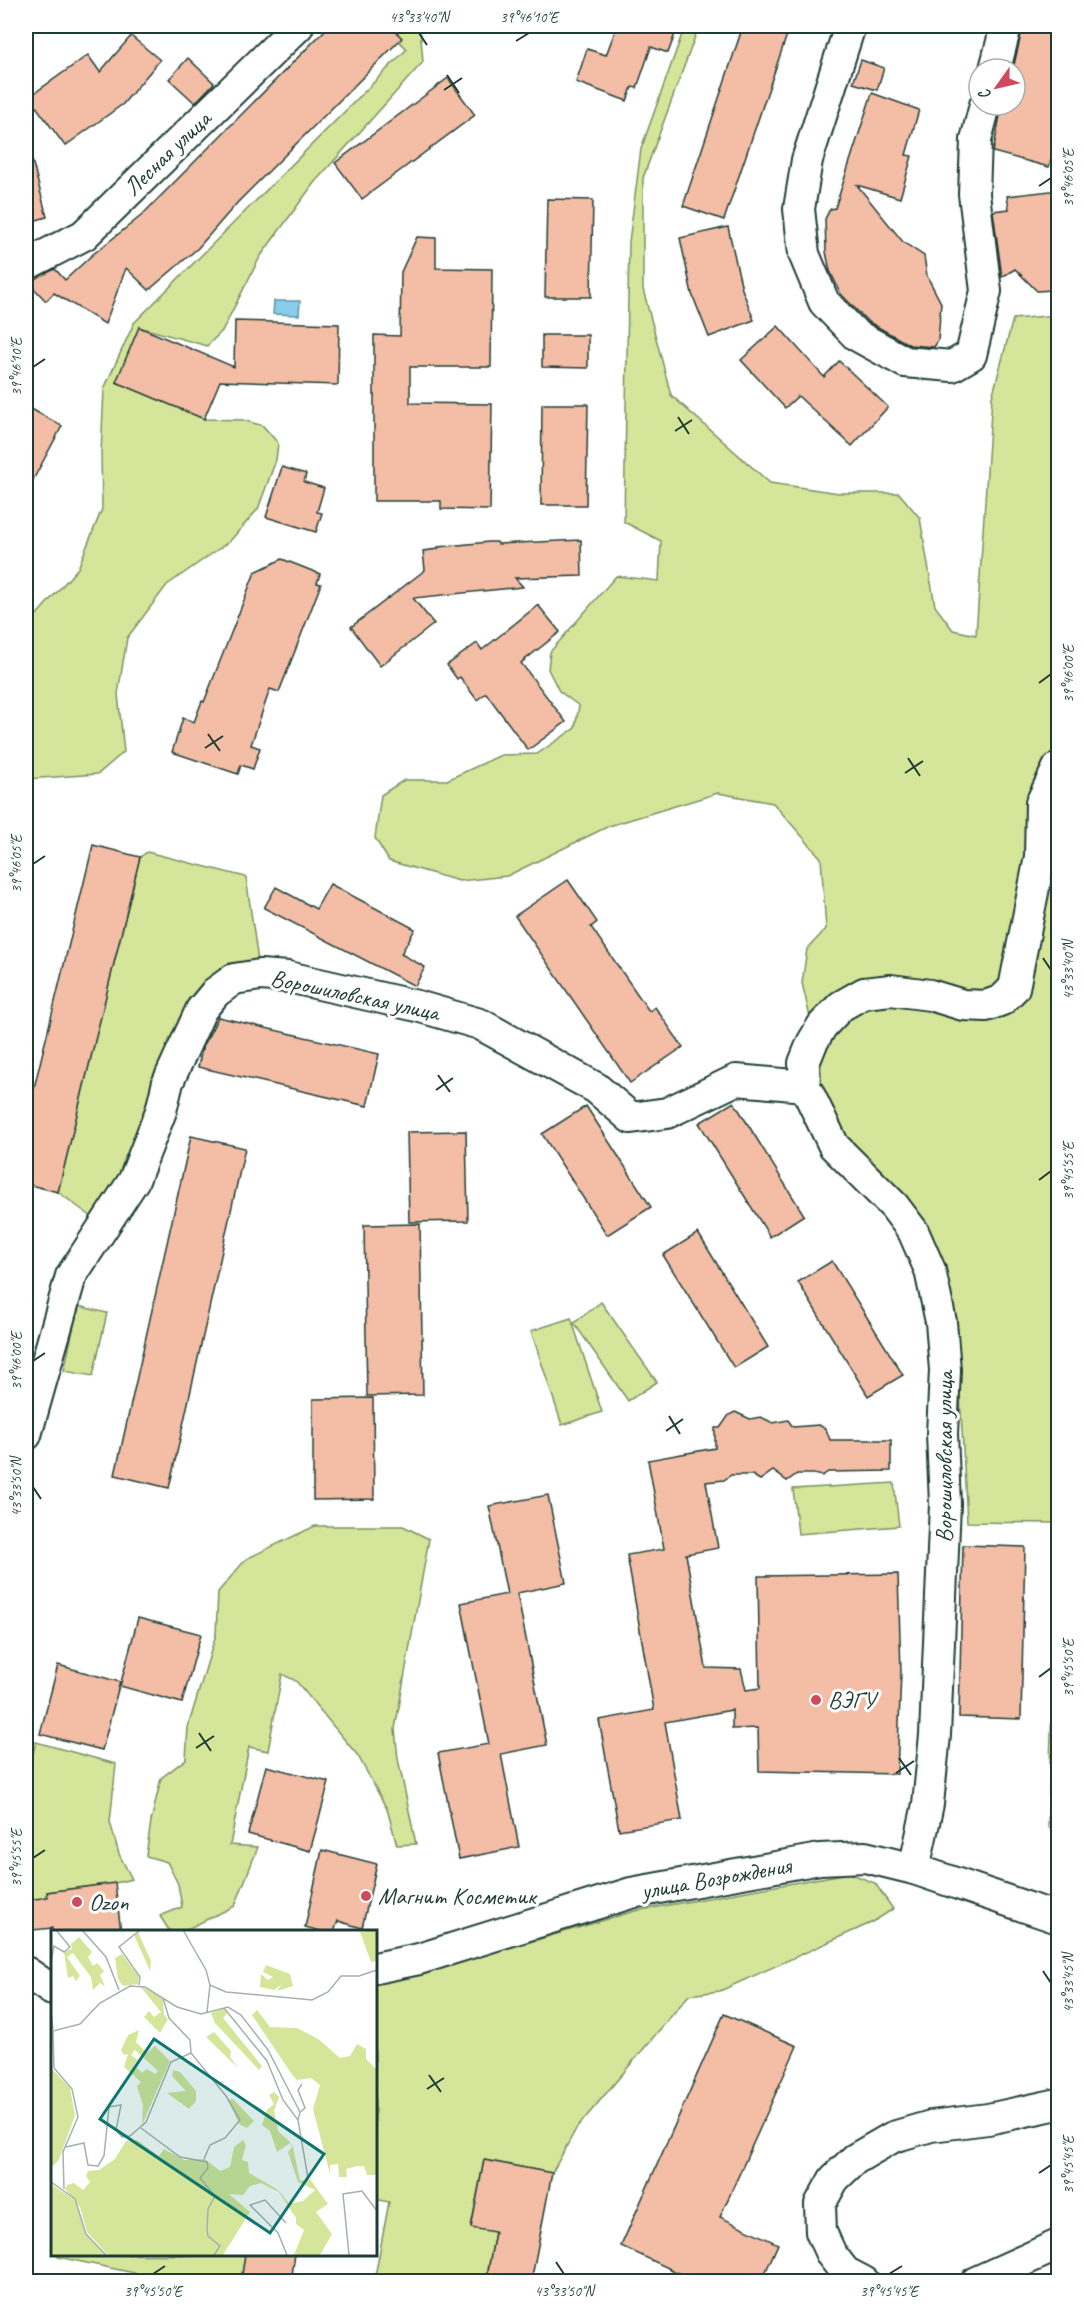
<svg xmlns="http://www.w3.org/2000/svg" width="1084" height="2307" font-family="Caveat,sans-serif">
<style>
.green{fill:#d5e599;stroke:#7a9166;stroke-width:1.5}
.water{fill:#8acdeb;stroke:#5f93a2;stroke-width:1.5}
.building{fill:#f3bda6;stroke:#1f3d34;stroke-width:1.5}
.lines{fill:none;stroke-linecap:round;stroke-linejoin:round}
.minor-casing{stroke:#1f3d34;stroke-width:34}
.minor{stroke:#fff;stroke-width:30}
.ticks{fill:none;stroke:#1f3d34;stroke-width:2}
.poi-dot{fill:#d1495b;stroke:#fff;stroke-width:2}
.labels{text-anchor:middle;dominant-baseline:central;stroke-width:6;stroke-linejoin:round;paint-order:stroke}
.street-label{font-size:24px;fill:#1f3d34;stroke:#fff}
.poi-label{font-size:24px;fill:#1f3d34;stroke:#fff;text-anchor:start}
.inset-road{fill:none;stroke:#a5b1ae;stroke-width:1.5}
.view{fill:#0f766e;fill-opacity:0.15;stroke:#0f766e;stroke-width:3}
.inset-edge{fill:none;stroke:#1f3d34;stroke-width:3}
.neatline{fill:none;stroke:#1f3d34;stroke-width:2}
.ticks-label{font-size:15px;text-anchor:middle;fill:#1f3d34}
</style>
<rect width="100%" height="100%" fill="#fff"/>
<filter id="ink" filterUnits="userSpaceOnUse"><feTurbulence type="fractalNoise" baseFrequency=".0167" numOctaves="2"/><feDisplacementMap in="SourceGraphic" scale="12" xChannelSelector="R" yChannelSelector="G"/><feConvolveMatrix kernelMatrix="1 2 1 2 8 2 1 2 1" color-interpolation-filters="sRGB"/></filter>
<g filter="url(#ink)">
<g class="green">
<polygon points="384,26 420,26 423,62 314,183 260,257 222,331 207,346 139,327 204,419 243,420 263,426 278,443 276,460 258,509 230,541 167,585 127,638 118,694 124,752 98,774 26,779 26,627 78,568 102,509 101,453 104,389 134,323 407,49"/>
<polygon points="685,26 699,26 643,178 643,289 671,395 770,483 839,493 899,493 920,518 935,606 953,630 976,635 992,397 1013,319 1058,315 1058,1839 1048,1826 1058,1523 967,1522 956,1320 936,1262 824,1130 812,1026 802,983 807,949 826,929 821,858 773,803 718,793 609,826 507,876 459,881 389,861 375,838 381,795 404,780 447,780 501,755 537,754 575,728 579,706 559,691 548,669 550,652 616,576 659,581 661,541 624,522 629,242 641,149"/>
<polygon points="147,852 246,877 260,975 234,979 104,1226 58,1192 140,857"/>
<polygon points="601,1302 657,1382 628,1401 574,1323"/>
<polygon points="78,1306 107,1313 93,1376 64,1371"/>
<polygon points="571,1318 602,1412 562,1425 531,1331"/>
<polygon points="894,1483 899,1526 798,1534 793,1489"/>
<polygon points="315,1526 403,1526 429,1539 395,1729 398,1759 416,1844 397,1845 387,1809 358,1756 296,1681 282,1674 268,1751 249,1747 230,1845 258,1847 235,1906 181,1932 170,1932 160,1916 182,1907 178,1884 167,1862 146,1856 151,1821 161,1778 186,1759 188,1727 216,1634 218,1592 246,1559"/>
<polygon points="36,1742 116,1764 110,1822 119,1854 132,1879 115,1883 48,1892 44,1898 26,1901 26,1782"/>
<polygon points="849,1873 875,1883 893,1909 873,1922 720,1991 689,1995 576,2129 552,2173 484,2160 471,2227 495,2232 486,2281 374,2282 389,2202 375,2199 375,1980 397,1975 411,1977 635,1911"/>
<polygon points="59,2254 245,2255 241,2282 172,2281 58,2257"/>
</g>
<g class="water">
<polygon points="956,26 989,26 987,34"/>
<polygon points="274,301 300,301 299,315 273,314"/>
</g>
<g class="building">
<polygon points="329,26 390,26 402,38 238,202 198,248 149,290 126,268 105,324 54,293 46,301 28,282 55,269 65,280 92,255 141,216"/>
<polygon points="617,26 678,26 668,53 651,47 637,88 632,87 627,101 576,82 587,49 606,55"/>
<polygon points="743,26 790,26 724,220 683,206"/>
<polygon points="1023,26 1059,26 1059,132 1049,167 993,152 1002,105 1015,105 1015,69 1013,69"/>
<polygon points="131,36 160,60 123,104 65,146 29,97 88,55 100,72"/>
<polygon points="188,58 214,83 195,103 169,79"/>
<polygon points="861,60 884,68 877,90 853,83"/>
<polygon points="448,78 475,115 362,199 335,163"/>
<polygon points="872,93 919,110 906,155 912,156 900,198 857,185 903,242 924,256 927,276 941,303 938,341 934,347 910,345 867,321 841,294 830,271 826,252 825,219 830,209 835,208"/>
<polygon points="32,160 47,217 26,223 26,161"/>
<polygon points="1059,190 1059,284 1053,290 1037,291 1015,269 1002,277 993,211 1009,209 1007,196"/>
<polygon points="547,199 593,200 591,297 545,297"/>
<polygon points="728,227 742,289 754,320 709,337 692,294 680,238"/>
<polygon points="417,237 436,238 436,268 492,269 491,367 410,367 410,403 492,404 490,510 441,509 441,501 374,501 374,335 400,336 401,272"/>
<polygon points="235,321 339,324 338,385 220,381 204,419 116,382 139,327 234,367"/>
<polygon points="778,326 824,377 839,361 888,407 852,446 798,396 785,408 741,360"/>
<polygon points="542,335 588,335 588,368 542,367"/>
<polygon points="542,404 588,404 586,505 541,505"/>
<polygon points="26,406 62,426 26,493"/>
<polygon points="282,467 306,474 304,482 324,488 317,512 322,513 316,532 266,517"/>
<polygon points="581,540 582,576 515,578 523,587 413,598 434,624 380,666 351,627 425,570 423,551 438,549 438,547 489,542 497,542 498,544"/>
<polygon points="282,559 320,574 317,583 321,584 279,692 270,689 251,745 260,748 253,769 241,765 238,774 172,752 183,718 194,722 202,701 204,702 255,572"/>
<polygon points="538,605 560,632 521,663 566,722 528,750 486,693 477,700 460,677 457,679 447,665 477,643 482,650"/>
<polygon points="93,845 140,857 58,1192 26,1184 26,1121"/>
<polygon points="568,880 597,922 591,927 649,1011 655,1007 683,1047 630,1083 515,916"/>
<polygon points="330,884 415,929 401,954 425,967 415,986 264,908 276,887 316,909"/>
<polygon points="218,1017 379,1054 367,1106 198,1067 202,1049"/>
<polygon points="734,1102 804,1215 770,1237 699,1123"/>
<polygon points="586,1106 651,1207 607,1235 542,1134"/>
<polygon points="466,1131 468,1221 409,1222 407,1132"/>
<polygon points="191,1136 245,1148 169,1488 115,1475"/>
<polygon points="420,1224 423,1395 367,1396 364,1225"/>
<polygon points="698,1233 768,1347 734,1368 663,1255"/>
<polygon points="832,1261 903,1375 868,1396 798,1282"/>
<polygon points="373,1398 374,1499 313,1500 313,1399"/>
<polygon points="735,1412 750,1419 761,1417 773,1423 788,1420 793,1427 819,1425 826,1429 830,1440 891,1440 891,1471 828,1472 822,1476 813,1474 797,1474 787,1481 773,1471 760,1480 752,1475 731,1475 724,1480 706,1482 718,1548 686,1554 706,1668 741,1669 746,1690 760,1688 758,1576 898,1574 901,1672 897,1774 759,1771 758,1728 732,1729 732,1710 665,1722 682,1820 619,1830 599,1720 654,1710 627,1555 664,1549 648,1460 715,1448 715,1428 720,1428 729,1415"/>
<polygon points="548,1495 566,1583 517,1593 547,1745 501,1754 519,1847 459,1859 438,1753 489,1744 461,1603 507,1594 489,1506"/>
<polygon points="963,1545 1025,1547 1021,1719 959,1717"/>
<polygon points="138,1618 201,1634 182,1703 120,1686"/>
<polygon points="58,1665 120,1682 102,1750 40,1734"/>
<polygon points="266,1766 329,1782 310,1851 248,1834"/>
<polygon points="322,1850 377,1864 362,1928 338,1921 334,1932 324,1932 305,1927"/>
<polygon points="115,1883 121,1932 52,1932 52,1928 33,1930 29,1900 48,1897 47,1892"/>
<polygon points="724,2014 797,2046 720,2217 778,2244 761,2282 698,2282 621,2246"/>
<polygon points="484,2160 552,2173 531,2282 486,2282 495,2232 471,2228"/>
<polygon points="245,2254 295,2254 291,2282 241,2282"/>
</g>
<g class="lines">
<g class="minor-casing">
<g id="minor">
<polyline points="850,26 807,160 799,209 804,254 824,302 856,335 905,362 952,366 971,355 986,291 974,194 976,140 985,105"/>
<polyline points="995,69 1006,26"/>
<polyline points="26,265 84,235 298,26"/>
<polyline points="26,1435 71,1276 134,1180 161,1111 168,1082 201,1010 216,992 234,979 260,975 288,977 417,1006 480,1024 596,1088 631,1118 667,1113 736,1080 805,1086"/>
<polyline points="914,1869 928,1804 935,1735 945,1504 942,1434 945,1370 941,1322 930,1270 913,1231 894,1206 834,1146 805,1086 804,1063 812,1043 822,1026 841,1006 864,993 891,990 930,995 963,1005 986,1006 1002,1000 1014,988 1040,857 1041,803 1058,768"/>
<polyline points="375,1968 419,1959 631,1893 820,1859 865,1857 914,1869 1058,1918"/>
<polyline points="26,1972 52,1990"/>
<polyline points="864,2282 845,2272 831,2254 821,2232 820,2204 834,2179 855,2159 893,2137 931,2126 988,2119 1058,2104"/>
<polyline points="976,2282 1058,2245"/>
</g>
</g>
<use href="#minor" class="minor"/>
</g>
</g>
<path class="ticks" d="M419,33l8,12M516,41l13,-8M447,75l12,18M444,90l18,-12M1039,186l12,-8M33,367l12,-8M678,417l11,17M675,431l17,-11M1039,683l12,-9M208,734l12,17M205,748l18,-12M908,758l12,18M905,773l18,-12M33,864l12,-8M1043,958l8,12M438,1075l12,17M436,1090l17,-12M1039,1180l12,-9M33,1361l12,-8M669,1416l11,18M666,1431l17,-12M33,1487l8,12M1039,1677l12,-9M199,1733l12,18M196,1748l18,-12M899,1758l12,17M896,1773l18,-12M33,1858l12,-8M1043,1971l8,12M429,2075l12,17M427,2089l17,-11M1039,2173l12,-8M556,2262l8,12M153,2274l12,-8M889,2274l13,-8"/>
<g class="poi-dot">
<circle cx="816" cy="1700" r="6"/>
<circle cx="366" cy="1896" r="6"/>
<circle cx="77" cy="1902" r="6"/>
</g>
<g class="labels">
<g class="street-label">
<text transform="translate(167 153) rotate(-44)">Лесная улица</text>
<text transform="translate(355 995) rotate(12)">Ворошиловская улица</text>
<text transform="translate(944 1457) rotate(-90)">Ворошиловская улица</text>
<text transform="translate(716 1878) rotate(-10)">улица Возрождения</text>
</g>
<g class="poi-label">
<text x="828" y="1700">ВЭГУ</text>
<text x="378" y="1896">Магнит Косметик</text>
<text x="89" y="1902">Ozon</text>
</g>
</g>
<g transform="translate(51 1930)">
<rect width="326" height="326" fill="#fff"/>
<path d="M325,0v31l-5,1 -11,-30zM87,2l13,29 -1,10 -16,-36zM28,7l13,15 -4,5 5,9 4,-3 7,8 -4,4 5,11 -5,-3 -7,7 -2,-13 -18,-24 -6,4 13,19 -4,5 -3,-5 -5,2 -4,-26 8,-3 -1,-5zM71,24l17,23 -1,7 -15,2 -5,-7 -3,-21zM215,35l24,9 3,12 -16,5 5,-7 -8,6 -14,-3 1,-13 7,6 5,-3 -10,-5zM88,55l24,13 1,17 4,4 -8,14 -16,-16 5,-6 5,6 7,-5zM173,78l4,4 -5,6 39,48 -3,4 -44,-47 -4,-10zM206,80l13,17 27,1 21,11 22,19 10,-2 7,-12 9,5v10l10,10v106h-9l-3,-9h-7l-11,3 1,8h-8l-1,-13 -8,1v9l-17,-65 7,-24 -9,-7 -14,2 -4,-4 -41,-61zM88,100l-3,12 11,11 8,-7 15,15 -28,64 1,-20 -6,-19 4,-4 -17,-15 4,-13 -4,1 -3,-5 7,-15zM84,120l23,21 -3,3 -8,-5 -5,4 -8,-8 4,-5 -7,-5zM163,102l17,19 -1,6 8,11 -32,-31zM0,138l19,20 5,27 -16,45 -8,8zM122,140l7,2 16,19v10l-7,8 -22,-16 19,-2 -14,-15zM223,162l5,5 -5,14 4,20 12,11 3,5 7,34 10,-2 18,25 -12,8 16,22 -12,21h-26l10,-25 -8,-6v-6l-17,-26 -18,-9 -11,3 -7,9 -14,-1 21,18 -27,43h-115l-21,-23 -7,-25 -15,-18 2,-4 7,-2 9,7 7,-8 -4,-6 2,-5 11,-1 16,-11 11,-18 11,-1 22,16 5,-7 20,11 21,-1 15,12 10,-4 4,-20 9,-7 3,5 -4,15 6,2 1,11 26,15 6,5 8,11 14,-3 12,-11 -17,-8 -10,-30 4,-5 -2,-4 -13,9 -7,-21 -8,-6 5,-15 7,-6 -5,-9zM182,169l21,22 -7,7 -8,-4 -11,-24zM0,254l25,17 9,31 21,23h-55z" fill="#d5e599" fill-rule="evenodd"/>
<path class="inset-road" d="M31,0l24,27 13,33M132,0l23,40 4,15 -3,27M0,32l3,-16 10,6 6,-5 -14,-17M88,55l1,-8 -21,-30 21,-17M159,55l16,7 86,8 16,-8 13,-16h18l18,-6M112,68l6,20 21,22 1,13 35,43 14,24 -15,18 -15,7 -6,14M173,78l43,53 16,39 15,20 10,58M0,80l2,20M249,182l5,-4 -7,-18 4,-6M90,198l39,29 27,5 1,6 -8,10 15,18 -7,13 -1,20 1,7 12,10 -6,9M15,217l18,-4 4,22 10,1 6,-10 5,-49 12,-2 -5,25 6,7 8,-1 16,-14 25,-60 20,-9M0,252l24,17 11,35 20,21M13,259l-1,-37 15,-35 -6,-28 -18,-21 -1,-37 27,-7 20,-21 30,-17 15,1 32,20 24,7 27,-7 13,8 27,35 32,62 -2,8M235,293l-21,-23 -15,5 28,28 9,22M298,325l-6,-61 19,-3 15,20"/>
<path class="view" d="M103,109l170,115 -54,79 -170,-114z"/>
<rect width="326" height="326" class="inset-edge"/>
</g>
<rect width="1084" height="2307" fill="none" stroke="#fff" stroke-width="66"/>
<g transform="translate(997 87) rotate(236)"><circle r="28" fill="#ffffff" stroke="#a5b1ae" stroke-width="1.5"/>
<path d="M0-4.5L10 22L0 15L-10 22Z" fill="#d1495b"/>
<text y="-9" font-size="16" font-weight="bold" text-anchor="middle" fill="#1f3d34">С</text>
</g>
<rect x="33" y="33" width="1018" height="2241" class="neatline"/>
<g class="ticks-label">
<text x="419" y="22">43°33'40"N</text>
<text x="529" y="22">39°46'10"E</text>
<text transform="translate(1068 178) rotate(-90)" y="5">39°46'05"E</text>
<text transform="translate(16 367) rotate(-90)" y="5">39°46'10"E</text>
<text transform="translate(1068 674) rotate(-90)" y="5">39°46'00"E</text>
<text transform="translate(16 864) rotate(-90)" y="5">39°46'05"E</text>
<text transform="translate(1068 970) rotate(-90)" y="5">43°33'40"N</text>
<text transform="translate(1068 1171) rotate(-90)" y="5">39°45'55"E</text>
<text transform="translate(16 1361) rotate(-90)" y="5">39°46'00"E</text>
<text transform="translate(16 1487) rotate(-90)" y="5">43°33'50"N</text>
<text transform="translate(1068 1668) rotate(-90)" y="5">39°45'50"E</text>
<text transform="translate(16 1858) rotate(-90)" y="5">39°45'55"E</text>
<text transform="translate(1068 1983) rotate(-90)" y="5">43°33'45"N</text>
<text transform="translate(1068 2165) rotate(-90)" y="5">39°45'45"E</text>
<text x="153" y="2296">39°45'50"E</text>
<text x="564" y="2296">43°33'50"N</text>
<text x="889" y="2296">39°45'45"E</text>
</g>
</svg>
